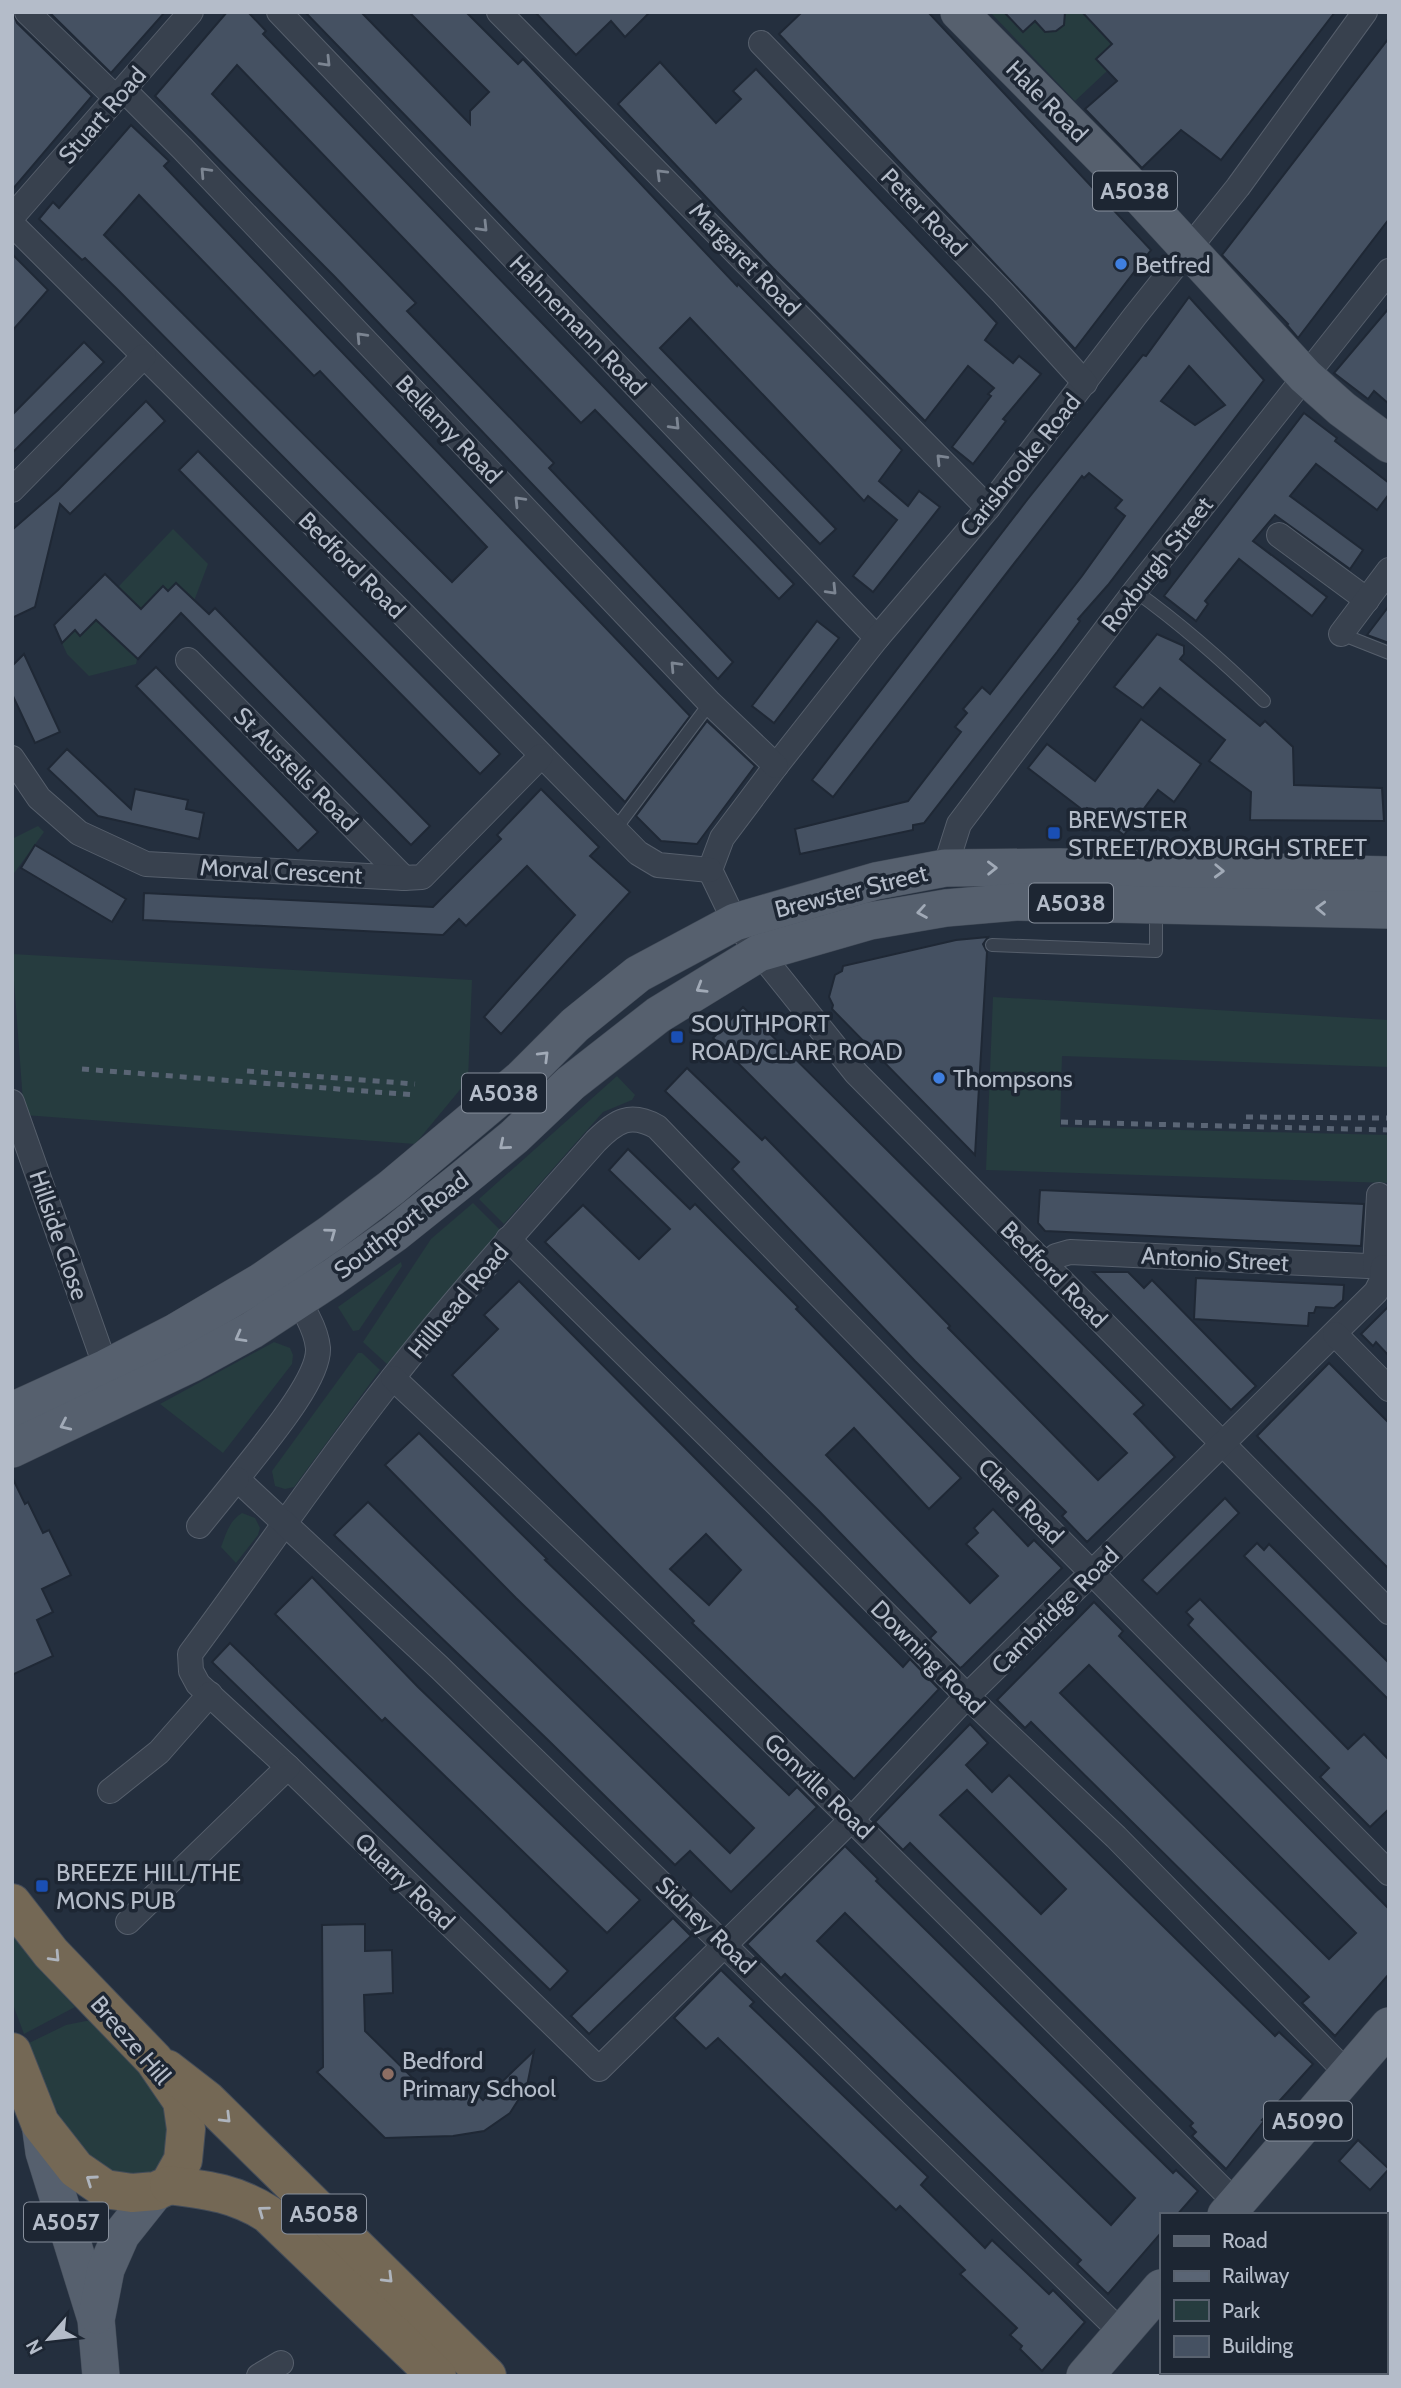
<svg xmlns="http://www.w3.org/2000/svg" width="1401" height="2388" font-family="Cabin,sans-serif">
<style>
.green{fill:#263c3f}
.building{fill:#455162;stroke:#1f2835;stroke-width:2;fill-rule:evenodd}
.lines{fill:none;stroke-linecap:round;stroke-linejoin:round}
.lane-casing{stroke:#565f6c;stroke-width:14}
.street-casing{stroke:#565f6c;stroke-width:26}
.primary-casing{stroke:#414a57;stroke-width:38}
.highway-casing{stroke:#434c59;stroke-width:40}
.lane{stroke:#38414e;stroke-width:12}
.street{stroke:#38414e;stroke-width:24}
.primary{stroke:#56606e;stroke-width:37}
.highway{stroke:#746855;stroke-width:38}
.rail{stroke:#5a6575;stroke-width:5;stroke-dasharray:7 7;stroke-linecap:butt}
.oneway{stroke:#7c8592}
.oneway2{stroke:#a1aab7}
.oneway3{stroke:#aeb4bd}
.shop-dot{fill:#3f7fe0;stroke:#1d2633;stroke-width:2.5}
.transit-dot{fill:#1a4fb4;stroke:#1d2633;stroke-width:2.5}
.education-dot{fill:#8d6e63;stroke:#1d2633;stroke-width:2.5}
.labels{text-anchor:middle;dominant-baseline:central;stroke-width:7;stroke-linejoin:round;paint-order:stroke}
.shield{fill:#1d2633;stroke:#878f9c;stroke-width:2}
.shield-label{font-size:23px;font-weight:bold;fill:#b4bcc9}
.street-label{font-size:24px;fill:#b4bcc9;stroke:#1d2633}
.poi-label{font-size:24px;fill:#b4bcc9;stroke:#1d2633;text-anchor:start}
</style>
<rect width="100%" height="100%" fill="#242f3e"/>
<g class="green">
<polygon points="990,12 1004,12 1023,32 1035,21 1045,32 1056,31 1064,25 1066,12 1082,12 1112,44 1096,59 1107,71 1075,101"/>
<polygon points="173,529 208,564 191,609 162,587 119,641 137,659 136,664 89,676 67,654 62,643 75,630 80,636 87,620"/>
<polygon points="38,826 44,832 12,876 12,839"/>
<polygon points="12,954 472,980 468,1080 415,1144 24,1115"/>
<polygon points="993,997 1389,1020 1389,1067 1062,1056 1060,1127 1389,1135 1389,1183 986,1170"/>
<polygon points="617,1076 635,1095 632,1100 603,1112 504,1224 479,1199"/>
<polygon points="473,1203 500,1230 387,1364 363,1342 431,1239"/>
<polygon points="401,1262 402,1266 359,1330 353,1331 338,1307"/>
<polygon points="274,1342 290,1348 293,1355 292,1364 223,1453 160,1404"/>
<polygon points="358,1353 362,1353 380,1370 294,1487 285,1489 275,1486 272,1471"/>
<path d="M242,1513l13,5 5,10 -2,7 -22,28 -15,-16c5,-13 8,-26 21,-34z"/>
<polygon points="12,1935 30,1958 75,2007 24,2034 12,2002"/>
<polygon points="91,2020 158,2087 171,2134 162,2164 152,2173 128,2181 82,2157 36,2072 29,2043 66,2025"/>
<polygon points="1389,2260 1389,2376 1285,2376 1288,2372 1385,2372 1385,2263"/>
</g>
<g class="building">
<polygon points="13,12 17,23 92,96 12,190"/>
<polygon points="49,12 165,12 111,73"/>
<polygon points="227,12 248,12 266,31 263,34 794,584 779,599 595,410 581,423 237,65 212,94 416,303 407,311 554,463 549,468 733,662 718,679 334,276 155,96"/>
<polygon points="305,12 361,12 470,124 470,111 489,92 409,12 466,12 518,64 523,59 737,286 738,284 902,450 879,481 908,506 919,491 940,507 873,592 853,576 897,520 868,496 864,501 690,318 660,348 836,529 820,544"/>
<polygon points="535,12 650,12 625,37 611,21 576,55"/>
<polygon points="802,12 928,12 1151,250 1075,349 779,34"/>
<polygon points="1004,12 1065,12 1064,25 1056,31 1045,32 1035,21 1023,32"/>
<polygon points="1082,12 1335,12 1221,160 1181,130 1142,168 1085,109 1117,81 1096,59 1112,44"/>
<polygon points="1389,38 1389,219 1298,338 1287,325 1288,324 1222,255"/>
<polygon points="660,62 716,123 741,99 733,91 756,69 997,323 985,340 1013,363 1019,356 1041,374 1003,419 1006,421 973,464 952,447 991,396 988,394 994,388 968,366 925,421 773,268 618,104"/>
<path d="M131,125l38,36 -5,5 526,550 -65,86 -507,-512 -33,-32 -3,2 -43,-41 14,-17 6,6zM139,195l175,181 6,-5 167,176 -35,35 -348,-347z"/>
<polygon points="12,254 48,290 12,331"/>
<path d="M1189,297l75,83 -156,205 -30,34 2,2 -23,31 -133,171 -11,2v5l-113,24 -5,-25 113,-28 53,-69 -6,-5 12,-14 -4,-4 19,-22 8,7 92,-118 43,-60 -10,-8 7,-8 -33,-27 -5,5 -2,-2 -249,321 -21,-17 215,-280 116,-145 3,1zM1189,366l36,39 -30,20 -34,-24z"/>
<polygon points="1389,308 1389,404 1374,391 1368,399 1334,373"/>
<polygon points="84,342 104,362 12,453 12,415"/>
<polygon points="146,401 165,421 70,514 60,504 35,607 12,618 12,530 58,490"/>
<polygon points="1304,413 1337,438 1335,441 1389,483 1389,494 1377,510 1316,464 1290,496 1363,550 1350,569 1275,515 1253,541 1327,597 1312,616 1239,559 1205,601 1208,604 1196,621 1164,596"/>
<polygon points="198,451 500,754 480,774 179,470"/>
<polygon points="105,574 141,609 163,586 168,591 176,583 209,614 215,608 430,826 411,845 181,613 138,659 96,620 80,636 75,630 62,643 54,625"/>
<polygon points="1389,606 1389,643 1367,635"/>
<polygon points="817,621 839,638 774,723 752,706"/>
<polygon points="1157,634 1184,646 1184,654 1180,659 1260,726 1265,721 1293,747 1294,785 1382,788 1384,821 1250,820 1251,792 1209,761 1225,740 1160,688 1143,708 1114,687"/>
<polygon points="24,654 60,732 35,743 12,694 12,666"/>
<polygon points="156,667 318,832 298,851 136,686"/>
<polygon points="1141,719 1201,764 1174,802 1158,790 1124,835 1087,808 1084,811 1028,768 1047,744 1095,781"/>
<polygon points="707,721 755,766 697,844 661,841 636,816"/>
<polygon points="67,749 131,809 135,789 188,800 186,809 204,813 199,839 98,816 48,769"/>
<polygon points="541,789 599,847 590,856 630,892 501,1034 484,1017 575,915 527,866 466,926 459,919 443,935 143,920 144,893 433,907 501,839 497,835"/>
<polygon points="35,845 126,899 112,922 21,868"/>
<polygon points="988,937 983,944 987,952 975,1155 832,1009 833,1005 829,997 835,975 842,971 843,966 956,940"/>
<polygon points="743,1007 1144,1405 1134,1414 1175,1457 1087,1542 1062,1516 1066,1512 915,1361 732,1169 739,1162 665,1091 687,1068 762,1140 765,1137 950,1326 948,1328 1098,1480 1127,1453 713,1038"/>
<polygon points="628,1149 690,1209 695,1204 798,1307 796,1309 961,1478 929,1509 854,1428 826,1455 970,1603 998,1576 966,1544 978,1533 974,1528 993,1509 1028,1546 1034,1540 1062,1568 963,1666 960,1668 930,1638 936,1632 819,1511 545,1242 583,1205 639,1259 670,1229 609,1170"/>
<polygon points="1040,1190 1364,1204 1361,1246 1045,1231 1038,1223"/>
<polygon points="1093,1272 1128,1272 1144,1288 1152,1280 1256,1386 1231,1410"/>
<polygon points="1196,1278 1344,1285 1343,1300 1334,1308 1316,1307 1314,1313 1309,1313 1308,1326 1194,1319"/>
<path d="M519,1281l384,386 7,-8 29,30 -85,90 -162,-156 2,-2 -242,-246 46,-46 -14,-14zM706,1534l35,36 -32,35 -39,-36z"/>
<polygon points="1389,1306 1389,1356 1376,1342 1373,1346 1361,1334"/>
<polygon points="1329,1363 1389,1423 1389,1569 1257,1436"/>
<polygon points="419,1433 547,1559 545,1560 789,1795 797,1787 817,1807 731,1892 690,1851 675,1865 548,1740 334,1535 368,1502 730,1853 754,1828 516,1598 385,1465"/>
<polygon points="12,1477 25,1504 28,1502 43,1533 49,1530 71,1575 42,1589 53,1612 37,1620 53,1656 12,1675"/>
<polygon points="1225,1498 1239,1513 1157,1594 1142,1580"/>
<polygon points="1257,1543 1264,1550 1269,1544 1389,1663 1389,1700 1244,1556"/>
<polygon points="312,1577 418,1687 640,1900 607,1933 385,1718 382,1721 275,1614"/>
<polygon points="1200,1599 1348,1749 1364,1734 1389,1760 1389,1809 1370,1827 1320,1777 1329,1768 1188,1625 1193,1619 1186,1612"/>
<path d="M1094,1602l29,29 -4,5 270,273v65l-54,62 -33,-33 7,-6 -278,-275 -6,6 -28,-28zM1089,1665l267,268 -27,26 -269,-266z"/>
<polygon points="230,1643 568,1971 550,1990 212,1662"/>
<path d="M970,1724l18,19 -22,22 26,27 17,-17 266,261 4,-4 34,32 -51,56 2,1 -38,48 -34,-33 4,-4 -6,-6 3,-3 -283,-280 -7,7 -28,-28zM967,1790l99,99 -25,25 -101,-99z"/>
<path d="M845,1846l33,33 -2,2 297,292 3,-3 22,21 -21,24h-16v18l-53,61 -31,-30 4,-4 -296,-286 -4,4 -34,-34zM845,1913l290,285 -24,27 -294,-284z"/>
<polygon points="673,1918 691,1936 589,2034 571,2016"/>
<polygon points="365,1924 365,1951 392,1950 393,1993 364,1995 365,2031 428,2093 452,2093 464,2082 483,2100 534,2051 527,2086 510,2113 484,2131 453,2136 385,2138 317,2072 323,2067 322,1925"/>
<polygon points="721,1970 754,2002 750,2006 928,2177 921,2185 985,2248 992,2240 1049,2294 1053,2290 1085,2322 1042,2371 1020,2349 1022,2346 1010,2335 1017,2328 960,2274 965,2270 900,2206 896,2210 718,2038 706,2049 674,2018"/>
<polygon points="1358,2140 1389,2169 1370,2190 1339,2161"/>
</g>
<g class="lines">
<g class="lane-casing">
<g id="lane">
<path d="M1135,591c46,33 88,70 129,110"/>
<polyline points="1341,634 1389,653"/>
<polyline points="614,831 710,703"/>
<polyline points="992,945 1156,951 1156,910"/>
</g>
</g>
<g class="street-casing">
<g id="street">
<polyline points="27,12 116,98"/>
<polyline points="279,12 877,638"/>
<polyline points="499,12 988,508"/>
<polyline points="1365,12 1238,187 1135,316 988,508 877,638 776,766 722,838 710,870 735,922 856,1073 1389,1612"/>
<polyline points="761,43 1003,293 1085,383"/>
<polyline points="124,90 183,149 710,703 776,766"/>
<polyline points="12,217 191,12"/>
<polyline points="12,224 403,614 638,853 658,865 710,870"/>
<polyline points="12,490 144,356"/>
<polyline points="1279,535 1367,600"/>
<polyline points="1341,634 1389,570"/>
<polyline points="188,660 404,878"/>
<polyline points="12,758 39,798 79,833 146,864 404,878 422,877 541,756"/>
<polyline points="945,868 959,824 1135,591 1389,271"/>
<polyline points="12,1102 111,1382"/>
<polyline points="508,1239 778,1505 967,1696 1116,1837 1348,2074"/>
<polyline points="1046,1266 1056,1256 1070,1252 1389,1267"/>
<polyline points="1375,1267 1379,1195"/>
<path d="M1383,1267l-1,13 -6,12 -409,404 -114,122 -254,251 -311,-302 -90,-83 -7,-13 -1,-17c68,-91 131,-185 202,-275 64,-82 135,-160 204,-238 20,-20 34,-29 61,-14 241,252 487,498 732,746"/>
<path d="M290,1290c12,15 26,38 28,58 2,33 -60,103 -81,131l203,189 682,665"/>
<polyline points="1335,1334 1389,1389"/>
<path d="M393,1378c287,268 565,546 843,825"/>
<polyline points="199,1526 237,1479"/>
<polyline points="110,1791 159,1752 210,1694"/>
<polyline points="128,1922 288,1767"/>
<polyline points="259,2376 281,2363"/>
</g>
</g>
<g class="primary-casing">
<g id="primary">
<polyline points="959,12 1124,179 1305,376 1342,409 1389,444"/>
<polyline points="12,1411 106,1368 174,1333 262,1281 330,1234 391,1188 522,1078 575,1025 638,974 735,922 876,881 945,868 1060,867 1389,875"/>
<polyline points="12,1449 192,1363 252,1330 333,1277 394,1234 464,1178 514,1137 571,1083 658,1015 759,953 870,921 946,908 1016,902 1389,910"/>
<polyline points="40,2123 44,2152 96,2319 101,2376"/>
<polyline points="1226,2215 1389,2026"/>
<polyline points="97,2315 106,2269 121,2235 156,2191"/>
<polyline points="1085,2376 1161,2288"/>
</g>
</g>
<g class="highway-casing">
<g id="highway">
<polyline points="12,1903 51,1953 154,2060 182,2101 186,2129 183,2160 169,2185 156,2191 132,2193 105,2189 76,2169 40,2123 12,2052"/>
<polyline points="167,2069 207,2100 487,2376"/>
<path d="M169,2185c38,5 66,8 99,29l169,162"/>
</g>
</g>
<use href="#lane" class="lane"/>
<use href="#street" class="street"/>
<use href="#primary" class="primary"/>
<use href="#highway" class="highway"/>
<g class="rail">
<polyline points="82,1069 415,1095"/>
<polyline points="247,1071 415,1084"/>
<polyline points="1246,1117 1389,1118"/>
<polyline points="1061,1122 1389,1130"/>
</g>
</g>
<defs><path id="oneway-chevron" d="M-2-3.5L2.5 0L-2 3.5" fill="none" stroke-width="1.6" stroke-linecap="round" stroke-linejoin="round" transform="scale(1.75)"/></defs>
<g class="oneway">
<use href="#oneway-chevron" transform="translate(326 62) rotate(46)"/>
<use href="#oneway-chevron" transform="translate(205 172) rotate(-133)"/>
<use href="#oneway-chevron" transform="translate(661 174) rotate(-135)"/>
<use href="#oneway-chevron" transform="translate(483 227) rotate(46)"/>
<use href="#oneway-chevron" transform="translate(361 337) rotate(-133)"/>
<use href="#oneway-chevron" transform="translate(675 425) rotate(46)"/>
<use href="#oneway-chevron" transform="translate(941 459) rotate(-134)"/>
<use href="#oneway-chevron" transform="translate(519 501) rotate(-134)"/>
<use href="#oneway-chevron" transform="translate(832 590) rotate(46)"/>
<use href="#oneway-chevron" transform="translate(675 666) rotate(-133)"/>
</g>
<g class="oneway2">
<use href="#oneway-chevron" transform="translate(992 868) rotate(-1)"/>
<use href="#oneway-chevron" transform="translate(1219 871) rotate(2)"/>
<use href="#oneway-chevron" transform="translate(1321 908) rotate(-178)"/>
<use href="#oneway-chevron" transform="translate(922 912) rotate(170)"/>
<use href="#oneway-chevron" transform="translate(701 988) rotate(149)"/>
<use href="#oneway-chevron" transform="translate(544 1056) rotate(-45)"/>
<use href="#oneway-chevron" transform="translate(504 1145) rotate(140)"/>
<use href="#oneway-chevron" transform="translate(331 1233) rotate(-36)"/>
<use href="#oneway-chevron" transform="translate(240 1337) rotate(151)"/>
<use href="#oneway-chevron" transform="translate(65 1425) rotate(155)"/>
</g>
<g class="oneway3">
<use href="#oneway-chevron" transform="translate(55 1957) rotate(47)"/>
<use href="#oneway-chevron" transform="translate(226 2118) rotate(45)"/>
<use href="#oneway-chevron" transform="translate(91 2180) rotate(-145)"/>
<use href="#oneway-chevron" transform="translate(263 2211) rotate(-144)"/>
<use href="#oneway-chevron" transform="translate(388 2278) rotate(45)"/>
</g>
<g class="shop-dot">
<circle cx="1121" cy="264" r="7"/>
<circle cx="939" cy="1078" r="7"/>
</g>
<g class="transit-dot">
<rect x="1047" y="826" width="14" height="14" rx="3.5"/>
<rect x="670" y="1030" width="14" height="14" rx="3.5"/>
<rect x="35" y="1879" width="14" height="14" rx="3.5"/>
</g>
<circle class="education-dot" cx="388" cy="2074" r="7"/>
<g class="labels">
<g class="shield">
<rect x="1093" y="171.5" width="84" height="39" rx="5"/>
<rect x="1029" y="883.5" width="84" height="39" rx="5"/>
<rect x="462" y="1073.5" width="84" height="39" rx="5"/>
<rect x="1264" y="2101.5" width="88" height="39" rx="5"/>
<rect x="282" y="2194.5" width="84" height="39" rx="5"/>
<rect x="24" y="2202.5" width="84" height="39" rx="5"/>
</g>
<g class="shield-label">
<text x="1135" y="191">A5038</text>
<text x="1071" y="903">A5038</text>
<text x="504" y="1093">A5038</text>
<text x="1308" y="2121">A5090</text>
<text x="324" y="2214">A5058</text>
<text x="66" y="2222">A5057</text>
</g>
<g class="street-label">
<text transform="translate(1047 101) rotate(45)">Hale Road</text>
<text transform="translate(102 115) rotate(-49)">Stuart Road</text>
<text transform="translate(924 212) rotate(46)">Peter Road</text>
<text transform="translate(745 259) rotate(46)">Margaret Road</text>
<text transform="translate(578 325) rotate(46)">Hahnemann Road</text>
<text transform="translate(449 429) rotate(46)">Bellamy Road</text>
<text transform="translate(1020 465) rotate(-51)">Carisbrooke Road</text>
<text transform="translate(1157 564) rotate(-52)">Roxburgh Street</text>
<text transform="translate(352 565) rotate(45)">Bedford Road</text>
<text transform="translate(296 769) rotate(45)">St Austells Road</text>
<text transform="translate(281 871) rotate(3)">Morval Crescent</text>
<text transform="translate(851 891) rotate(-14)">Brewster Street</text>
<text transform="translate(401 1225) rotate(-37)">Southport Road</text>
<text transform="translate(59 1235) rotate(71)">Hillside Close</text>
<text transform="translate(1215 1259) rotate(3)">Antonio Street</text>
<text transform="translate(1054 1274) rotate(45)">Bedford Road</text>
<text transform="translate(458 1301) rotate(-50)">Hillhead Road</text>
<text transform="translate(1021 1501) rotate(45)">Clare Road</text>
<text transform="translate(1055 1610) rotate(-45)">Cambridge Road</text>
<text transform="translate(928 1657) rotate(45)">Downing Road</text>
<text transform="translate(819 1786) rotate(44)">Gonville Road</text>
<text transform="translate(405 1881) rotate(44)">Quarry Road</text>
<text transform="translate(706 1925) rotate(44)">Sidney Road</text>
<text transform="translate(131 2040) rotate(49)">Breeze Hill</text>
</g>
<g class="poi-label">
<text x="1135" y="264">Betfred</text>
<text x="1068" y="819">BREWSTER<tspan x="1068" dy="28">STREET/ROXBURGH STREET</tspan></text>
<text x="691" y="1023">SOUTHPORT<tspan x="691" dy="28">ROAD/CLARE ROAD</tspan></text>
<text x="953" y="1078">Thompsons</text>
<text x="56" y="1872">BREEZE HILL/THE<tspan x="56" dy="28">MONS PUB</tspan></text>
<text x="402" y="2060">Bedford<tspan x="402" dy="28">Primary School</tspan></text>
</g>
</g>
<rect width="1401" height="2388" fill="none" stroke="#b4bcc9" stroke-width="28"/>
<rect x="1160" y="2213" width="228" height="161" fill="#1d2633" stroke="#59626f" stroke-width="2"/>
<rect x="1174" y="2236" width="35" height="10" fill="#56606e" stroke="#59626f" stroke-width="2"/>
<text x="1222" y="2248" font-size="21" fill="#b4bcc9">Road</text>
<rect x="1174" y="2271" width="35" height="10" fill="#5a6575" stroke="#59626f" stroke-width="2"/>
<text x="1222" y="2283" font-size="21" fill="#b4bcc9">Railway</text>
<rect x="1174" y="2300" width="35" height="21" fill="#263c3f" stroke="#59626f" stroke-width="2"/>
<text x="1222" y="2318" font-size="21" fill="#b4bcc9">Park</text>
<rect x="1174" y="2336" width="35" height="21" fill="#455162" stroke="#59626f" stroke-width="2"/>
<text x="1222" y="2353" font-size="21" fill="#b4bcc9">Building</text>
<g transform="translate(49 2339) rotate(242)" stroke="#1d2633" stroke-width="5" paint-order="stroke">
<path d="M0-5L12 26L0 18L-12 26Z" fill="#b4bcc9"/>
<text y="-10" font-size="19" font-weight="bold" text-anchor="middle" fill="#b4bcc9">N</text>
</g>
</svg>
